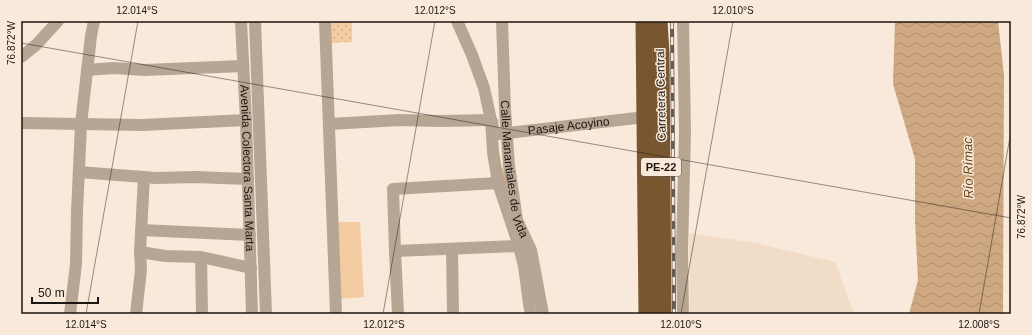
<svg xmlns="http://www.w3.org/2000/svg" width="1032" height="335" font-family="Arial,sans-serif">
<style>
.built{fill:#f0dcc7}
.green{fill:#f3cca2}
.park{fill:url(#park-dots)}
.water{fill:url(#water-waves)}
.lines{fill:none;stroke-linecap:round;stroke-linejoin:round}
.stream{stroke:#cea880;stroke-width:2.5}
.minor{stroke:#b7a694;stroke-width:12}
.highway{stroke:#785630;stroke-width:17}
.rail-casing{stroke:#645c53;stroke-width:4}
.rail{stroke:#f8e9da;stroke-width:2.5;stroke-dasharray:8;stroke-linecap:butt}
.ticks{fill:none;stroke:#1b1611;stroke-width:1;stroke-opacity:0.45}
.labels{text-anchor:middle;dominant-baseline:central;stroke-width:3;stroke-linejoin:round;paint-order:stroke}
.shield{fill:#f8e9da;stroke:#5d554d;stroke-width:1}
.shield-label{font-size:11px;font-weight:bold;fill:#1b1611}
.street-label{font-size:12px;fill:#1b1611;stroke:#f8e9da}
.water-label{font-size:13px;font-style:italic;fill:#684313;stroke:#f8e9da}
.neatline{fill:none;stroke:#1b1611;stroke-width:1.5}
.ticks-label{font-size:10px;text-anchor:middle;fill:#1b1611}
</style>
<defs>
<pattern id="park-dots" width="8" height="8" patternUnits="userSpaceOnUse"><rect width="8" height="8" fill="#f3cca2"/><path d="M2 2h.1M6 6h.1" fill="none" stroke="#d0ae8a" stroke-width="1.8" stroke-linecap="round"/></pattern>
<pattern id="water-waves" width="16" height="10" patternUnits="userSpaceOnUse"><rect width="16" height="10" fill="#cea880"/><path d="M0 5q4-4 8 0t8 0" fill="none" stroke="#b0906e"/></pattern>
</defs>
<rect width="100%" height="100%" fill="#f8e9da"/>
<polygon class="built" points="690,233 756,243 835,262 854,314 690,314 689,240"/>
<polygon class="green" points="337,222 360,222 364,297 340,299"/>
<polygon class="park" points="329,21 352,21 352,42 330,43"/>
<polygon class="water" points="895,21 998,21 1004,75 1003,314 909,314 918,280 915,221 915,159 893,84"/>
<g class="lines">
<g class="stream">
<polyline points="497,120 498,131"/>
<polyline points="501,168 507,190"/>
</g>
<g class="minor">
<path id="s1" d="M241,21l5,99 6,194"/>
<polyline points="255,21 266,314"/>
<polyline points="325,21 336,314"/>
<polyline points="457,21 472,55 484,88 491,120 493,152 498,183 519,246 524,266 529,304 531,314"/>
<path id="s2" d="M502,21l3,88 4,57 8,54 14,30 12,64"/>
<polyline points="21,57 36,45 58,21"/>
<polyline points="87,70 113,68 145,70 243,66"/>
<polyline points="21,123 142,125 246,120"/>
<polyline points="329,124 400,120 440,121 491,120"/>
<path id="s3" d="M499,134l146,-17"/>
<polyline points="79,172 156,178 195,177 248,179"/>
<polyline points="141,230 250,235"/>
<polyline points="452,249 453,314"/>
<polyline points="395,251 519,246"/>
<polyline points="140,252 165,256 201,257 251,268"/>
<polyline points="201,257 202,314"/>
<polyline points="70,314 76,264 77,212 81,124 91,36 94,21"/>
<polyline points="136,314 141,270 140,252 144,177"/>
<polyline points="398,314 395,251 393,189 498,183"/>
<polyline points="683,314 682,251 685,131 683,21"/>
</g>
<g class="highway">
<polyline points="644,21 647,314"/>
<polyline points="659,21 661,53 663,314"/>
</g>
<g class="rail-casing">
<polyline id="rail" points="672,21 674,314"/>
</g>
<use href="#rail" class="rail"/>
</g>
<path class="ticks" d="M21,43l990,175M86,314l52,-293M383,314l52,-293M681,314l52,-293M979,314l32,-183"/>
<g class="labels">
<rect class="shield" x="641" y="158" width="40" height="18" rx="3"/>
<g class="shield-label">
<text x="661" y="167">PE-22</text>
</g>
<g class="street-label">
<text transform="translate(661 95) rotate(-91)">Carretera Central</text>
<text stroke="none"><textPath href="#s3" startOffset="70">Pasaje Acoyino</textPath></text>
<text stroke="none"><textPath href="#s1" startOffset="147">Avenida Colectora Santa Marta</textPath></text>
<text stroke="none"><textPath href="#s2" startOffset="149">Calle Manantiales de Vida</textPath></text>
</g>
<g class="water-label">
<text transform="translate(968 168) rotate(-91)">Río Rímac</text>
</g>
</g>
<rect width="1032" height="335" fill="none" stroke="#f8e9da" stroke-width="44"/>
<path d="M32 297v6h66v-6" fill="none" stroke="#1b1611" stroke-width="2"/>
<text x="38" y="297" font-size="12" fill="#1b1611" stroke="#f8e9da" stroke-width="3" paint-order="stroke">50 m</text>
<rect x="22" y="22" width="988" height="291" class="neatline"/>
<g class="ticks-label">
<text x="137" y="14">12.014°S</text>
<text x="435" y="14">12.012°S</text>
<text x="733" y="14">12.010°S</text>
<text transform="translate(11 43) rotate(-90)" y="4">76.872°W</text>
<text transform="translate(1021 217) rotate(-90)" y="4">76.872°W</text>
<text x="86" y="328">12.014°S</text>
<text x="384" y="328">12.012°S</text>
<text x="681" y="328">12.010°S</text>
<text x="979" y="328">12.008°S</text>
</g>
</svg>
